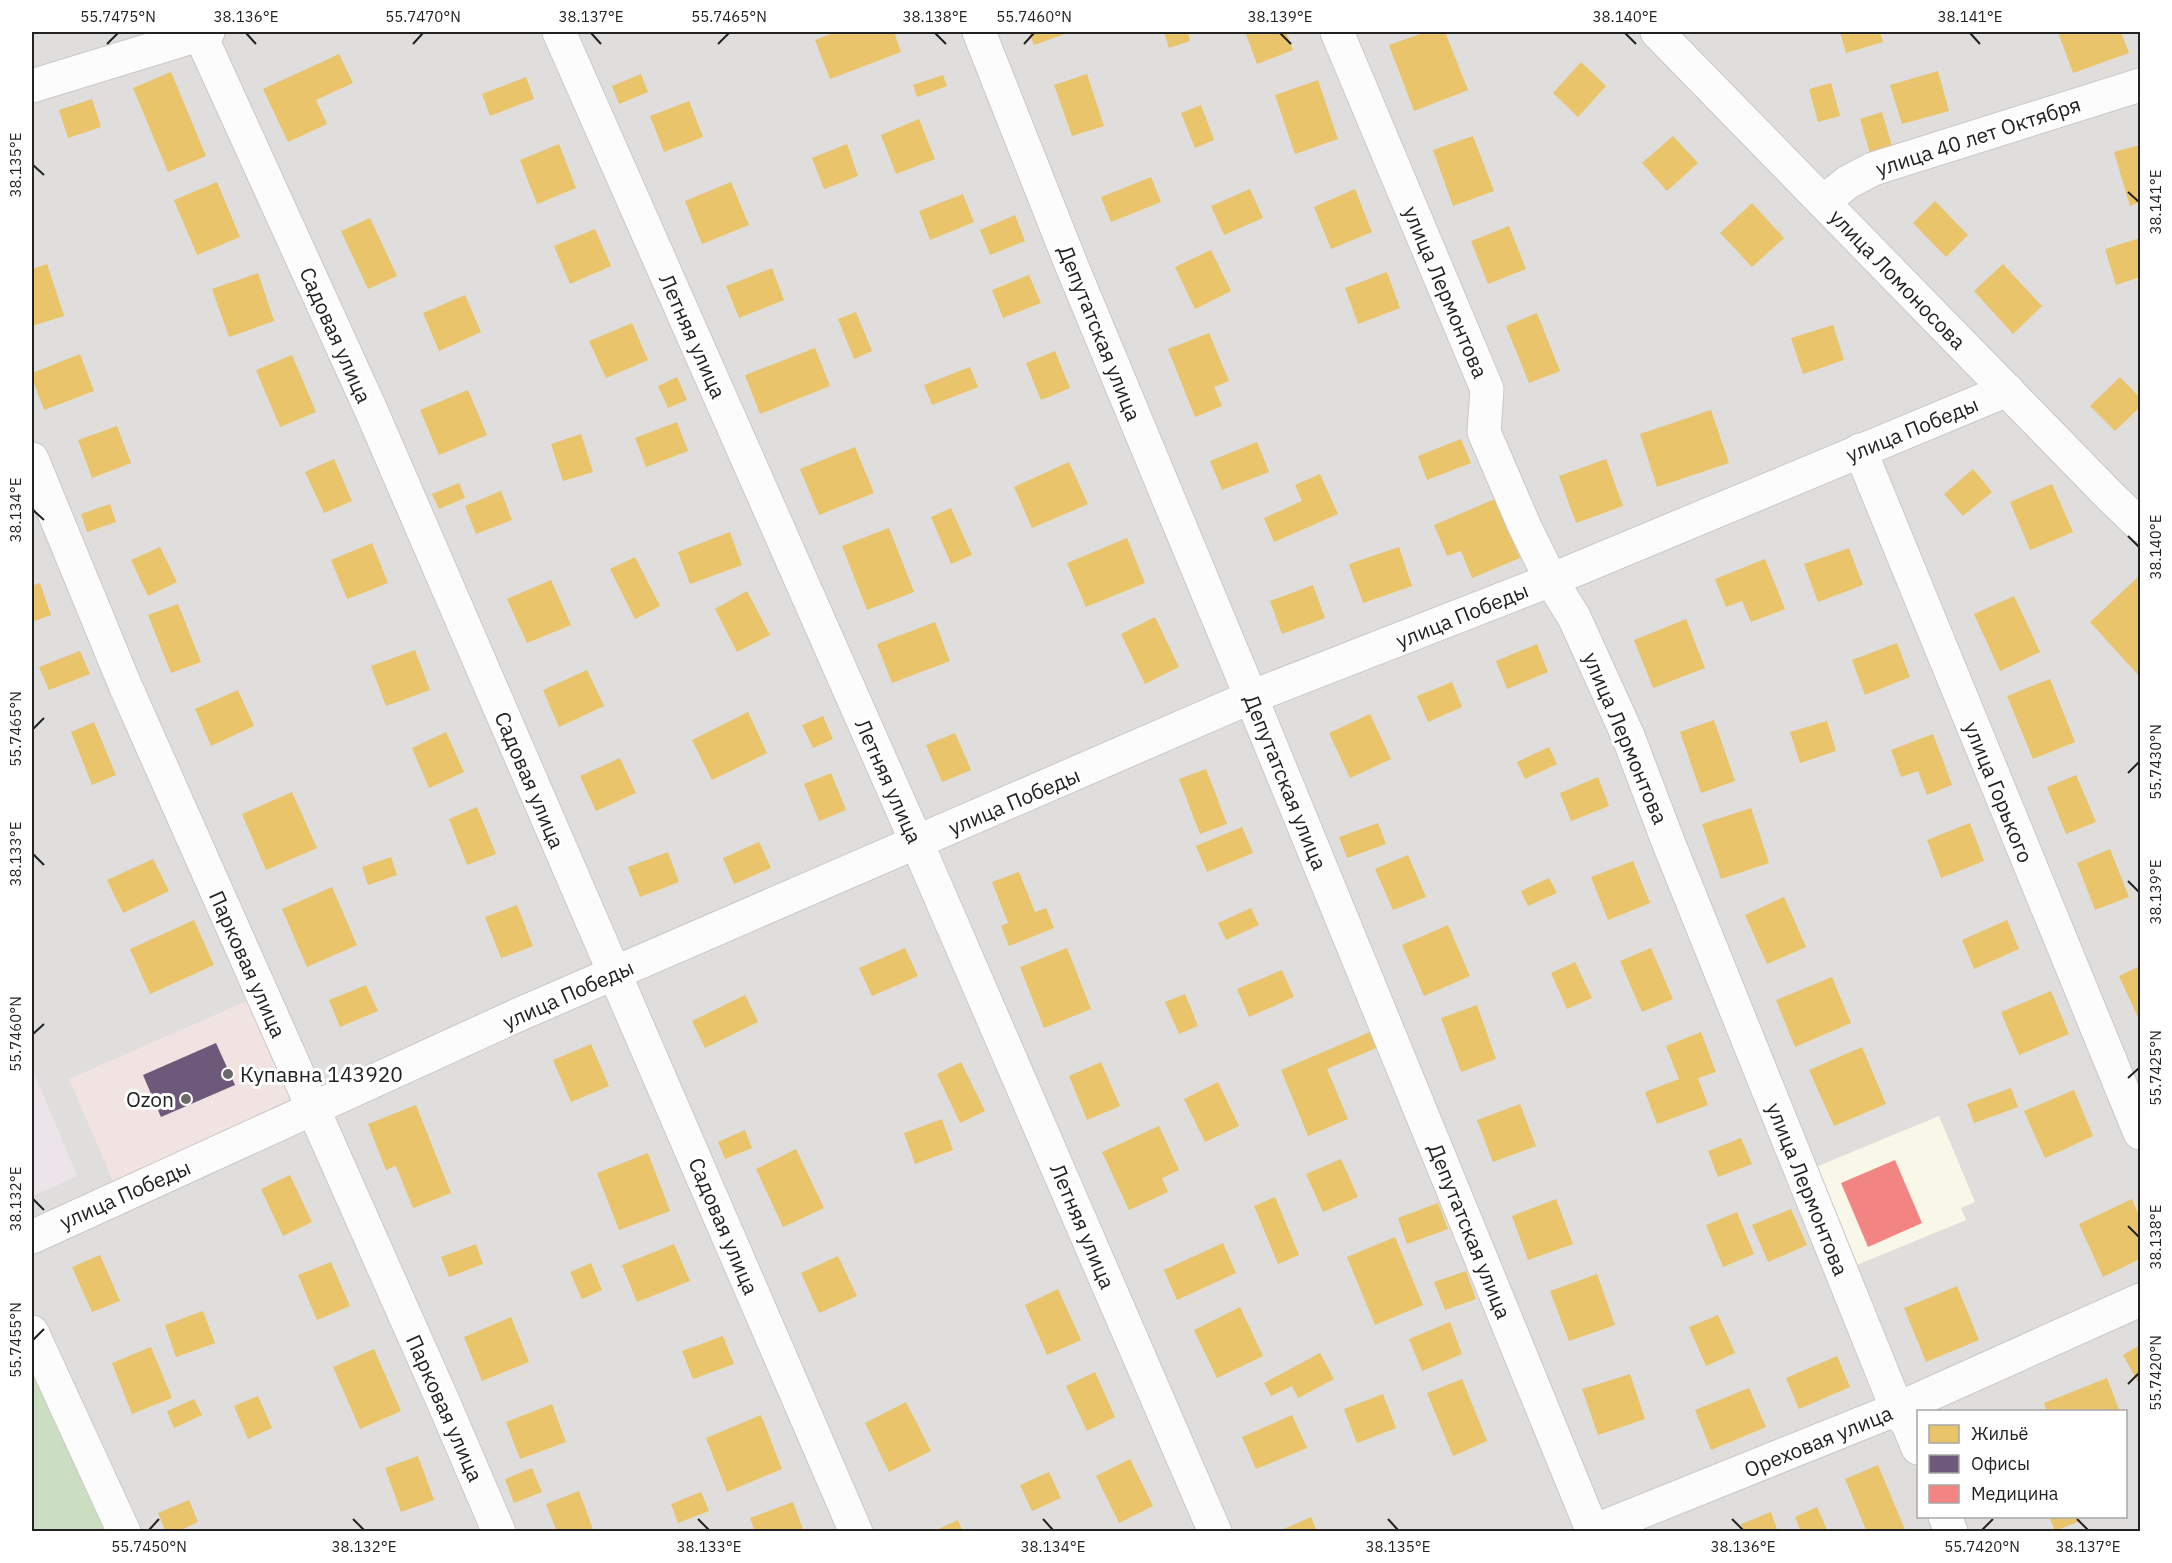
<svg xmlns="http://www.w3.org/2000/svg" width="2172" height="1563" font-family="'IBM Plex Sans',sans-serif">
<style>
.residential{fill:#dfdedc;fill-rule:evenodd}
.commercial{fill:#f1e3e1}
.industrial{fill:#ede4e9}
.education{fill:#f8f7e8}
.forest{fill:#cbdec1}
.homes{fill:#e9c46a}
.offices{fill:#6d597a}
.health{fill:#f28482}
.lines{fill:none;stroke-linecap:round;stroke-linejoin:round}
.minor-casing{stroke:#c9c8c7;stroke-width:35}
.minor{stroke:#fdfcfc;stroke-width:33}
.ticks{fill:none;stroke:#222;stroke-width:2}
.poi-dot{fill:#6a6968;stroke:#fff;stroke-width:2}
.labels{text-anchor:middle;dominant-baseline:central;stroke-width:6;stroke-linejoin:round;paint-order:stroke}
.street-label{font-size:21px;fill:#222;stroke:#fff}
.poi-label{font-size:21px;fill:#222;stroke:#fff;text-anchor:start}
.neatline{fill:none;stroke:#222;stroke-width:2}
.ticks-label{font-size:15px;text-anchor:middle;fill:#222}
</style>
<rect width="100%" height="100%" fill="#f0eeeb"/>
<path class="residential" d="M32,32h2108v1499h-2033l-75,-165v-170l45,-20 -45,-107zM1918,1412h208v104h-208z"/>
<polygon class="commercial" points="249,1000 296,1109 116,1188 69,1079"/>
<polygon class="industrial" points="32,1069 77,1176 32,1196"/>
<polygon class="education" points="1939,1116 1975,1202 1961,1208 1966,1220 1852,1267 1811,1169"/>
<polygon class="forest" points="32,1366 107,1531 32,1531"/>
<g class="homes">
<polygon points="836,32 894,32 901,52 830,79 815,40"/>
<polygon points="1029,32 1070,32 1034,45"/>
<polygon points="1164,32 1188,32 1190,41 1169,48"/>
<polygon points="1245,32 1286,32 1293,50 1257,64"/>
<polygon points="1426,32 1445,32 1468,90 1414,111 1389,45"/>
<polygon points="1840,32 1880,32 1883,42 1846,53"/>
<polygon points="2058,32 2121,32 2129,53 2073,73"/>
<polygon points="339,54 353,83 316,100 327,124 288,142 263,89"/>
<polygon points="1581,62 1606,86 1578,117 1553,93"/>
<polygon points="1938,71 1949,111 1902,124 1890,85"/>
<polygon points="171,72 206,156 168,172 133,88"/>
<polygon points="641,74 648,92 619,104 612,86"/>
<polygon points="1087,74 1104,126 1072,136 1054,85"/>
<polygon points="943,75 947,86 917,97 913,85"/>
<polygon points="526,77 534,99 490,116 482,94"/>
<polygon points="1318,80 1338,139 1295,154 1275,95"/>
<polygon points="1831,83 1840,116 1818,122 1809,89"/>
<polygon points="92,99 101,127 68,138 59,110"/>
<polygon points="689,101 703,137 664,152 650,116"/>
<polygon points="1201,105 1214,140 1195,148 1181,113"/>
<polygon points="1882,112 1892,146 1870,153 1860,119"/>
<polygon points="919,119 935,159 896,174 881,135"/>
<polygon points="1473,136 1494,191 1453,206 1433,150"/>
<polygon points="1673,136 1698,163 1667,191 1642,163"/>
<polygon points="559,144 576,188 537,204 520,160"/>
<polygon points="847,144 858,176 824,189 812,158"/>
<polygon points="2140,145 2140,202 2130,206 2114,152"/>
<polygon points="1151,177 1161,202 1111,222 1101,197"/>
<polygon points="217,182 240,237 197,255 174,200"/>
<polygon points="731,182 749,225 702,244 685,201"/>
<polygon points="1250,189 1263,218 1224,235 1211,206"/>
<polygon points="1355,189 1372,232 1331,249 1314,207"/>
<polygon points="963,194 974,222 930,240 919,211"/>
<polygon points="1935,201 1968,235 1946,257 1913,223"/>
<polygon points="1752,203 1784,238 1752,267 1720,233"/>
<polygon points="1015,215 1025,241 990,255 980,230"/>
<polygon points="370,218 397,276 368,289 341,231"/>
<polygon points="1509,226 1526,269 1488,284 1471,241"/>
<polygon points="595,229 611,266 570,284 554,246"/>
<polygon points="2140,238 2140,277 2116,285 2105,249"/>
<polygon points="1211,250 1231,291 1195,309 1175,267"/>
<polygon points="47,264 64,316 32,326 32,269"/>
<polygon points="2003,264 2042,306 2013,334 1974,291"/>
<polygon points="772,268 784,300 739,318 726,286"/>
<polygon points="1387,272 1400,308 1358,324 1345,288"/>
<polygon points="258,273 274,321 229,337 212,289"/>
<polygon points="1029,275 1041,303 1003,318 992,290"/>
<polygon points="465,295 481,332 439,351 423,313"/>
<polygon points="856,312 872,351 854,359 838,319"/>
<polygon points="1537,313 1560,371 1529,383 1506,326"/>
<polygon points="632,323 648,360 606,378 589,341"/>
<polygon points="1833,325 1844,360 1803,374 1791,338"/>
<polygon points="1209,333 1229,381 1214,387 1222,406 1195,417 1168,349"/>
<polygon points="815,348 830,386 760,414 745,375"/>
<polygon points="1055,351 1070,388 1041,400 1026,363"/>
<polygon points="80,354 94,391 44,410 32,378 32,373"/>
<polygon points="292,355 316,412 280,427 256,370"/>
<polygon points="970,367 978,387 932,405 924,385"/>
<polygon points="677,377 687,400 668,408 658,386"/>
<polygon points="2120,377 2140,398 2140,407 2115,431 2090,406"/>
<polygon points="468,390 487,435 439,455 420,410"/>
<polygon points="1711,410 1729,463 1657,487 1640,434"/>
<polygon points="677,422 688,451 646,467 635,438"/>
<polygon points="117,426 131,463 92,478 78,440"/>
<polygon points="581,434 593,472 563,481 551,444"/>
<polygon points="1461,439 1471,463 1427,480 1418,456"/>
<polygon points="1257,442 1269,472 1222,490 1210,461"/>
<polygon points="855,447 874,493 819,515 800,469"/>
<polygon points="334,459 352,501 324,513 305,472"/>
<polygon points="1606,459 1623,506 1576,523 1559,476"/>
<polygon points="1069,462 1088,504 1032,528 1014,487"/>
<polygon points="1973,469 1992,492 1963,516 1944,494"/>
<polygon points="1320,474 1338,514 1274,542 1264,518 1302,501 1295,485"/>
<polygon points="459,483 465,498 439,509 432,494"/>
<polygon points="2052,484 2073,532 2030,550 2010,502"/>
<polygon points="501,491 512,520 476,534 465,506"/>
<polygon points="1495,499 1520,558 1472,578 1461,551 1447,556 1434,525"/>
<polygon points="110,504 116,522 87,532 81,514"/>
<polygon points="951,508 972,555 951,564 931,517"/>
<polygon points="889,528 914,592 867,610 842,546"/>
<polygon points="730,532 742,565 690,584 678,552"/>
<polygon points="1127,538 1145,583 1086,607 1067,563"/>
<polygon points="372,543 388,583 347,599 331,560"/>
<polygon points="160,547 177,582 148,596 131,560"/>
<polygon points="1399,547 1412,586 1363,603 1349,564"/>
<polygon points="1849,548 1863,585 1818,602 1804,564"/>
<polygon points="635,557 660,606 635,619 610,569"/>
<polygon points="1765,559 1785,609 1751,622 1742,601 1726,607 1715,579"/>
<polygon points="2138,577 2140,580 2140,677 2090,622"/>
<polygon points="551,580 571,625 527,643 507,599"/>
<polygon points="40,583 51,615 32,622 32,586"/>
<polygon points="1313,585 1325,618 1282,634 1270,601"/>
<polygon points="747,591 770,635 737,652 715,609"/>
<polygon points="2014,596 2040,652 2000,671 1974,614"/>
<polygon points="178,604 201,662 171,673 148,615"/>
<polygon points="1155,617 1179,667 1145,684 1121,634"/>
<polygon points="1686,619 1705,668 1653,688 1634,640"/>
<polygon points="935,622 950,661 892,683 877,644"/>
<polygon points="1897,643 1910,677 1865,695 1852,660"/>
<polygon points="1537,644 1548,672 1507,689 1496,661"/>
<polygon points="415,650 430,690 386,706 371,666"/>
<polygon points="80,651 90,674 49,690 39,667"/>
<polygon points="587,670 604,706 559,727 543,690"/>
<polygon points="2050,679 2075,742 2033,759 2007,696"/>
<polygon points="1452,682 1462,707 1428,722 1417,696"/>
<polygon points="238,690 254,726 211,746 195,709"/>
<polygon points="748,712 767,753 712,780 692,740"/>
<polygon points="1370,714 1391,759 1350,778 1329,733"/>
<polygon points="823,716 833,739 813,748 802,725"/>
<polygon points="1714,720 1735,781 1701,793 1680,732"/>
<polygon points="1827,721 1836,751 1800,763 1790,732"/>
<polygon points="94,722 116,775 92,785 71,732"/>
<polygon points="446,732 464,772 429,788 412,748"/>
<polygon points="955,733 971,770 942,782 926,745"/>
<polygon points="1933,734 1952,785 1927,795 1918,771 1901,777 1891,750"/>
<polygon points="1549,747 1557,764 1525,779 1517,762"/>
<polygon points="620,758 636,793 596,811 580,776"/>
<polygon points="1206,769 1227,824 1200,834 1179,779"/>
<polygon points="831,773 846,810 819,821 804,784"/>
<polygon points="2076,775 2096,822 2066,834 2047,787"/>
<polygon points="1598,777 1609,806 1571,821 1560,793"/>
<polygon points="292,792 317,848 266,870 242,814"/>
<polygon points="477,807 496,854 467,865 449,819"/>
<polygon points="1751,808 1769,863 1721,879 1702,824"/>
<polygon points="1378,823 1386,844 1347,858 1339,837"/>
<polygon points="1970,823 1984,861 1941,878 1927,840"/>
<polygon points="1242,827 1253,853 1207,872 1196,846"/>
<polygon points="759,842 771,868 734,884 723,858"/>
<polygon points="2110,849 2129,897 2095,910 2077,863"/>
<polygon points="668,852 679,882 640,897 628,867"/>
<polygon points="1408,855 1426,897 1393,910 1375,869"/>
<polygon points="391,857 397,875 368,885 362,867"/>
<polygon points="153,859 169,891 123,913 107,880"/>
<polygon points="1633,861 1650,903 1608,920 1591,877"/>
<polygon points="1019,872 1035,912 1046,908 1054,928 1009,946 1001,926 1008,923 992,882"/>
<polygon points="1549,878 1557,893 1528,906 1521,891"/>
<polygon points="332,887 357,945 307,967 282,909"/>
<polygon points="1784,897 1806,947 1767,964 1745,915"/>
<polygon points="517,905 533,946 501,958 485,917"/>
<polygon points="1251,908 1259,925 1226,940 1218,923"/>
<polygon points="194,920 214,965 150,994 130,949"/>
<polygon points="2007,920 2019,949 1974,969 1962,940"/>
<polygon points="1448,925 1470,976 1424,996 1402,945"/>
<polygon points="905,948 918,976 872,996 859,968"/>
<polygon points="1067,948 1091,1009 1044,1028 1020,967"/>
<polygon points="1651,948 1673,999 1642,1012 1620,961"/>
<polygon points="1575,962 1592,998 1567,1009 1551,973"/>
<polygon points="2140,966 2140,1022 2119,976"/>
<polygon points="1282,970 1294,997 1249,1017 1237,989"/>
<polygon points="1832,977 1851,1023 1795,1047 1776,1000"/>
<polygon points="366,985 378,1011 340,1027 329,1000"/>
<polygon points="2051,991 2069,1034 2019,1055 2001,1012"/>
<polygon points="1185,994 1198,1026 1179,1034 1165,1002"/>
<polygon points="745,995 758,1022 705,1048 692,1021"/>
<polygon points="1477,1005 1496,1059 1461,1072 1441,1018"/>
<polygon points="1370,1032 1376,1048 1327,1069 1348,1119 1308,1136 1281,1070"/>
<polygon points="1701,1032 1716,1072 1698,1078 1708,1105 1657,1124 1645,1092 1679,1079 1666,1046"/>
<polygon points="591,1044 609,1086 571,1102 553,1060"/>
<polygon points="1862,1047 1886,1104 1834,1126 1809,1070"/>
<polygon points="961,1062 985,1111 960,1123 937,1074"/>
<polygon points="1101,1062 1120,1106 1087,1120 1069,1076"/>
<polygon points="1218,1082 1239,1126 1205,1142 1184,1099"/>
<polygon points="2011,1088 2018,1107 1974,1123 1967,1104"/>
<polygon points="2074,1090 2093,1136 2045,1158 2024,1111"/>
<polygon points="1520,1104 1536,1146 1493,1162 1477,1120"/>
<polygon points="416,1105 451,1193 413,1208 396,1166 386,1170 368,1124"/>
<polygon points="942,1119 953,1150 915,1164 904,1133"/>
<polygon points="1159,1126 1179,1170 1162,1178 1168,1192 1129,1210 1102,1152"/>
<polygon points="745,1130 752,1148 725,1159 718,1142"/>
<polygon points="1741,1138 1752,1164 1718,1177 1708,1151"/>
<polygon points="796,1149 824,1208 783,1227 756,1169"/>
<polygon points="648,1153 670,1211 619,1230 597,1173"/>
<polygon points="1341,1159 1358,1197 1323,1212 1306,1174"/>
<polygon points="290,1175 312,1222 283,1236 261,1189"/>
<polygon points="1275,1197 1299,1255 1278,1264 1254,1206"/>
<polygon points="1556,1199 1573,1244 1528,1260 1512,1216"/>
<polygon points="2132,1199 2140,1218 2140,1259 2103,1277 2079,1224"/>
<polygon points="1438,1203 1448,1229 1407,1244 1398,1218"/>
<polygon points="1791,1209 1807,1245 1768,1262 1752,1225"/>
<polygon points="1737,1212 1754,1254 1723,1267 1706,1225"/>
<polygon points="1395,1237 1423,1305 1375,1325 1347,1257"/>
<polygon points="1223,1243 1236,1273 1177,1300 1164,1270"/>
<polygon points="476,1244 483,1264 449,1277 441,1257"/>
<polygon points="674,1244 690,1281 637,1302 622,1265"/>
<polygon points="100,1255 120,1301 92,1312 72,1267"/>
<polygon points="838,1256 857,1296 819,1313 801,1273"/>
<polygon points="331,1262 350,1306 317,1320 298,1275"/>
<polygon points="591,1263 602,1290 582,1299 570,1272"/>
<polygon points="1466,1271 1476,1299 1445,1310 1434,1282"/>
<polygon points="1597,1274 1615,1325 1569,1341 1550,1291"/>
<polygon points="1957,1286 1979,1340 1926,1362 1904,1308"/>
<polygon points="1058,1289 1081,1340 1047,1355 1025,1305"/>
<polygon points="1240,1307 1263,1356 1217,1378 1194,1330"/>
<polygon points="203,1311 215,1343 176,1357 165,1325"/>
<polygon points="1718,1315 1735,1353 1706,1366 1689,1327"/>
<polygon points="511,1317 529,1362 482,1381 464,1337"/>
<polygon points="1450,1322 1462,1354 1422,1371 1409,1339"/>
<polygon points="723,1336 734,1364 693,1379 682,1351"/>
<polygon points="2140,1345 2140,1386 2123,1355"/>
<polygon points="151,1347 172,1398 132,1414 112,1363"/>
<polygon points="374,1349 401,1411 360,1429 333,1367"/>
<polygon points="1320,1353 1334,1379 1298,1398 1292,1386 1271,1396 1264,1383"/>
<polygon points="1837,1356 1850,1387 1799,1409 1786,1378"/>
<polygon points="1095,1372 1115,1417 1087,1431 1066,1386"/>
<polygon points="1630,1374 1645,1419 1598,1435 1582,1389"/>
<polygon points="2107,1378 2120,1412 2047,1412 2044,1403"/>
<polygon points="1462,1379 1487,1441 1453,1456 1427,1393"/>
<polygon points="1749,1388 1766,1427 1711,1450 1695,1410"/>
<polygon points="1383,1394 1396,1428 1357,1443 1344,1409"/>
<polygon points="258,1396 272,1428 248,1439 234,1406"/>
<polygon points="194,1399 202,1415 174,1428 167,1411"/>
<polygon points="906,1402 931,1451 889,1472 865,1423"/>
<polygon points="552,1404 566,1442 520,1459 506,1422"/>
<polygon points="761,1415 782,1469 727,1492 706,1438"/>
<polygon points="1292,1415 1307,1448 1256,1469 1242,1437"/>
<polygon points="418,1456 434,1500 401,1512 385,1468"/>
<polygon points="1130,1459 1153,1506 1119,1523 1096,1476"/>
<polygon points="1878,1465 1906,1532 1867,1532 1845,1479"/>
<polygon points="532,1468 542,1492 514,1503 505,1479"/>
<polygon points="1049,1472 1061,1498 1032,1511 1020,1485"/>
<polygon points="579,1491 594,1532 557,1532 546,1504"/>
<polygon points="701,1492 709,1511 678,1523 671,1504"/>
<polygon points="189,1500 198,1522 177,1532 166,1532 158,1513"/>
<polygon points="793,1502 804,1532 755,1532 750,1518"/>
<polygon points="1817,1507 1828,1532 1801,1532 1795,1517"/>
<polygon points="1771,1512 1778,1532 1744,1532 1741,1524"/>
<polygon points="2049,1516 2078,1516 2080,1521 2055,1531"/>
<polygon points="1311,1517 1317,1532 1277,1532"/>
<polygon points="958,1520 963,1532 932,1532"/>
</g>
<polygon class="offices" points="216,1043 235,1085 161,1117 143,1075"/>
<polygon class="health" points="1895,1160 1922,1223 1868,1247 1841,1183"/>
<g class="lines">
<g class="minor-casing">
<g id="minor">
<polyline points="199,32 371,410 856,1532"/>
<polyline points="559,32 917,843 1215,1532"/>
<polyline points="979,32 1071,264 1251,697 1593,1532"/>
<polyline points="1337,32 1487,389 1484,432 1524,525 1551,580 1574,617 1628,736 1669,844 1897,1409 1909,1426 1918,1448"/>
<polyline points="1657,32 2109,495 2140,525"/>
<polyline points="32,86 208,32"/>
<polyline points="1823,202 1848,182 1873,169 2140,85"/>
<polyline points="1860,450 2140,1133"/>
<polyline points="32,459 125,685 442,1399 499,1532"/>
<polyline points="32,1237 520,1014 1251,697 1551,580 2007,390"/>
<polyline points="32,1332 124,1532"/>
<polyline points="1945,1516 1951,1532"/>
<polyline points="1591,1532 1897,1409 2140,1300"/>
</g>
</g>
<use href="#minor" class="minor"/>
</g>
<path class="ticks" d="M246,33l10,11M591,33l10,11M935,33l11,11M1280,33l11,11M1625,33l11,11M1970,33l10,11M107,44l11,-11M413,44l10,-11M718,44l11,-11M1024,44l10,-11M33,165l11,10M2128,192l11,10M33,510l11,10M2128,536l11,11M33,729l11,-11M2128,773l11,-11M33,854l11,11M2128,881l11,11M33,1034l11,-10M2128,1078l11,-10M33,1199l11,11M2128,1226l11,11M33,1340l11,-11M2128,1384l11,-11M353,1519l11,11M698,1519l11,11M1043,1519l10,11M1388,1519l10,11M1732,1519l11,11M2077,1519l11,11M149,1530l10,-11M1982,1530l11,-11"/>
<g class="poi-dot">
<circle cx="228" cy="1074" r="6"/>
<circle cx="186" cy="1099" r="6"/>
</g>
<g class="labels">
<g class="street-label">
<text transform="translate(1978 136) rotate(-18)">улица 40 лет Октября</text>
<text transform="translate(1898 279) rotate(46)">улица Ломоносова</text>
<text transform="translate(1446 292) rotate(67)">улица Лермонтова</text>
<text transform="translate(1100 333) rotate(68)">Депутатская улица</text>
<text transform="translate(336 335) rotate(66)">Садовая улица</text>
<text transform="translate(693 336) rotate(66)">Летняя улица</text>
<text transform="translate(1912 429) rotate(-22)">улица Победы</text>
<text transform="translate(1462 615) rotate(-22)">улица Победы</text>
<text transform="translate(1626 738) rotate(67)">улица Лермонтова</text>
<text transform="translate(530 780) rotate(67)">Садовая улица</text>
<text transform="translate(889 781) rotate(66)">Летняя улица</text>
<text transform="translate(1286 782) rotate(68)">Депутатская улица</text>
<text transform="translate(1999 792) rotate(68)">улица Горького</text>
<text transform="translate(1014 801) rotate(-23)">улица Победы</text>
<text transform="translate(248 964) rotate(66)">Парковая улица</text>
<text transform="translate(568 994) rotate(-24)">улица Победы</text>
<text transform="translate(1808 1189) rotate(68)">улица Лермонтова</text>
<text transform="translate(125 1194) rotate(-24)">улица Победы</text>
<text transform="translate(724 1226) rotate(67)">Садовая улица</text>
<text transform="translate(1083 1226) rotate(67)">Летняя улица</text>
<text transform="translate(1470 1231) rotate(68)">Депутатская улица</text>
<text transform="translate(445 1408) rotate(66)">Парковая улица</text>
<text transform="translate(1818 1441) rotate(-22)">Ореховая улица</text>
</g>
<g class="poi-label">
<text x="240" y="1074">Купавна 143920</text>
<text x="174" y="1099" text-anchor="end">Ozon</text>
</g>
</g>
<rect width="2172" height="1563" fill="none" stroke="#ffffff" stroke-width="66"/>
<rect x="1917" y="1410" width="210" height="108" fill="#ffffff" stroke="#a7a7a7" stroke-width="1.5"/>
<rect x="1929" y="1425" width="30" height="18" fill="#e9c46a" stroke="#a7a7a7" stroke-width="1.5"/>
<text x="1971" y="1440" font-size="18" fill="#222222">Жильё</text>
<rect x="1929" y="1455" width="30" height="18" fill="#6d597a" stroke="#a7a7a7" stroke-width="1.5"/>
<text x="1971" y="1470" font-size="18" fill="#222222">Офисы</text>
<rect x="1929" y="1485" width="30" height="18" fill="#f28482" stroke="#a7a7a7" stroke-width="1.5"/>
<text x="1971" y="1500" font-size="18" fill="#222222">Медицина</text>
<rect x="33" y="33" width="2106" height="1497" class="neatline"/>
<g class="ticks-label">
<text x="118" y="22">55.7475°N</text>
<text x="246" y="22">38.136°E</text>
<text x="423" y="22">55.7470°N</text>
<text x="591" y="22">38.137°E</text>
<text x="729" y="22">55.7465°N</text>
<text x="935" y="22">38.138°E</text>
<text x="1034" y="22">55.7460°N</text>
<text x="1280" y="22">38.139°E</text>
<text x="1625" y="22">38.140°E</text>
<text x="1970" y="22">38.141°E</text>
<text transform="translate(16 165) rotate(-90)" y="5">38.135°E</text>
<text transform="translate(2156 202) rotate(-90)" y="5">38.141°E</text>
<text transform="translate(16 510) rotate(-90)" y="5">38.134°E</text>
<text transform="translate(2156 547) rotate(-90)" y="5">38.140°E</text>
<text transform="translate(16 729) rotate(-90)" y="5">55.7465°N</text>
<text transform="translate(2156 762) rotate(-90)" y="5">55.7430°N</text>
<text transform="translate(16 854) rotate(-90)" y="5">38.133°E</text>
<text transform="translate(2156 892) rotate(-90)" y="5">38.139°E</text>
<text transform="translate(16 1034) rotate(-90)" y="5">55.7460°N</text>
<text transform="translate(2156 1068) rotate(-90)" y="5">55.7425°N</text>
<text transform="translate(16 1199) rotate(-90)" y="5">38.132°E</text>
<text transform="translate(2156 1237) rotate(-90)" y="5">38.138°E</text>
<text transform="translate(16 1340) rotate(-90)" y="5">55.7455°N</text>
<text transform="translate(2156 1373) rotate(-90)" y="5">55.7420°N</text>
<text x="149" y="1552">55.7450°N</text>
<text x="364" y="1552">38.132°E</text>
<text x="709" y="1552">38.133°E</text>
<text x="1053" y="1552">38.134°E</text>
<text x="1398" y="1552">38.135°E</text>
<text x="1743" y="1552">38.136°E</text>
<text x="1982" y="1552">55.7420°N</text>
<text x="2088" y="1552">38.137°E</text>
</g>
</svg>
